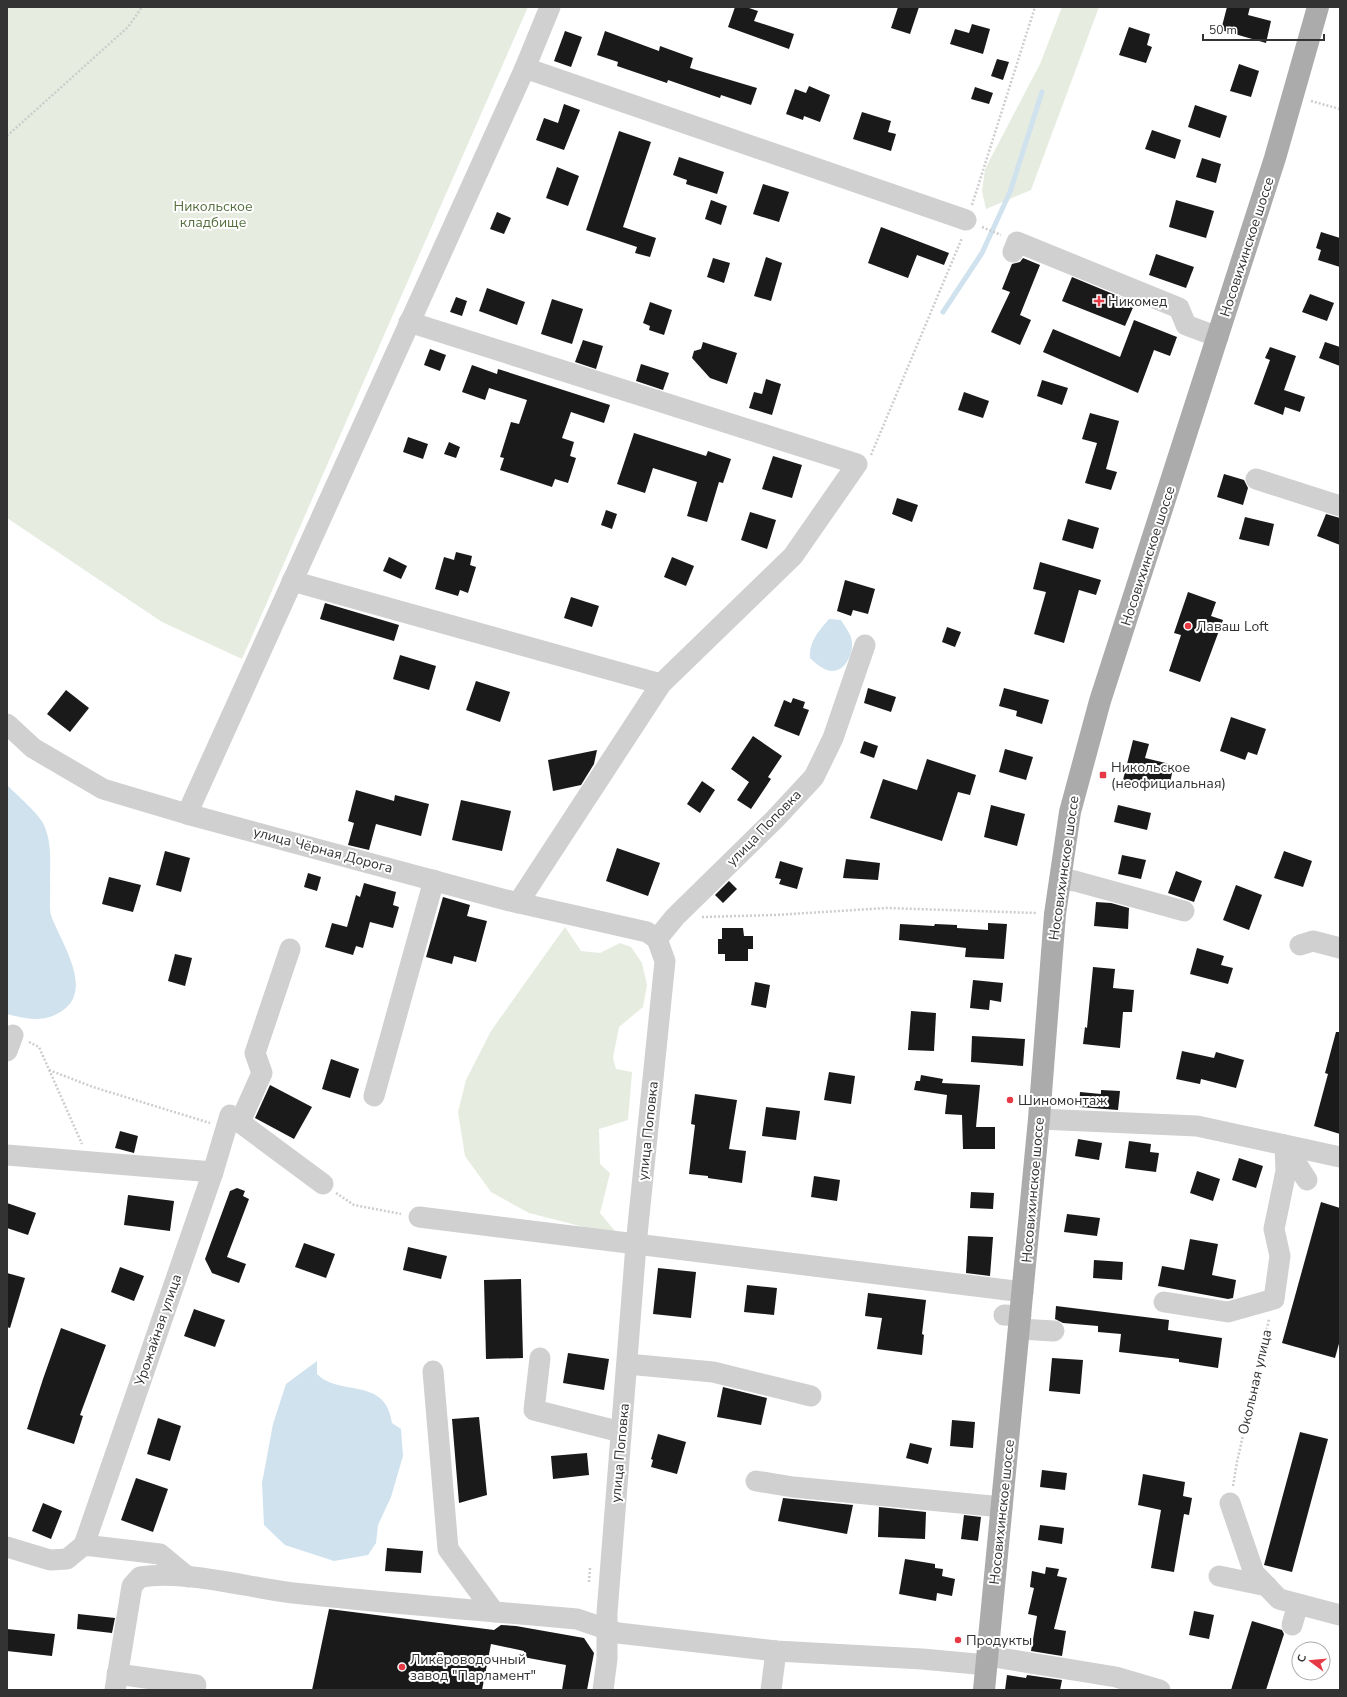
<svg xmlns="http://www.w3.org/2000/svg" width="1347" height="1697" font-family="'Nunito Sans',sans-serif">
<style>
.green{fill:#e6ecdf}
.water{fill:#cfe2ee}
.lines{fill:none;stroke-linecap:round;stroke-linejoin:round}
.stream{stroke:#cfe2ee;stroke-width:5}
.building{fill:#1a1a1a}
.path{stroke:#cdcdcd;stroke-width:2.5;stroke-dasharray:2 2;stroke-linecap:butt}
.minor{stroke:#d0d0d0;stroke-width:21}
.major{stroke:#ababab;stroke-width:22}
.poi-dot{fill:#e63946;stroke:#fff;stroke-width:1.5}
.labels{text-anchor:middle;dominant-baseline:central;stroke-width:4;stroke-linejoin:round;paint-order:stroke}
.park-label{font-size:14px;fill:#56703f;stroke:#fff}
.street-label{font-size:14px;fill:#333;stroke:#fff}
.poi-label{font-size:14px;fill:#333;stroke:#fff;text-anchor:start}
</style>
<rect width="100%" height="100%" fill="#fff"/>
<g class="green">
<polygon points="7,7 528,7 242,659 162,622 7,518"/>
<polygon points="1062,7 1099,7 1031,190 986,209 982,191 985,169 1040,64"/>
<polygon points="565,927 581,951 600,953 620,943 631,947 642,963 647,985 643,1007 619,1027 613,1058 616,1069 632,1072 628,1120 599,1129 600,1164 610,1173 600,1213 619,1236 529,1213 491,1192 465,1156 458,1112 466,1080 491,1031"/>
</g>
<g class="water">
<path d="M829,619l12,1c4,7 11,15 11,23 1,11 -7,29 -21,28 -8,-1 -16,-8 -21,-13 -1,-17 9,-27 19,-39z"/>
<path d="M7,785c9,9 33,30 37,40 8,18 6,38 6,57 1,11 -2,26 2,36 10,26 42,72 10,93 -18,12 -35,8 -55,3z"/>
<path d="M317,1361v13c22,23 69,2 75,49l9,6 2,27 -12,41 -13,28 -2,18 -8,12 -34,6 -49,-16 -21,-20 -2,-42 11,-59 13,-40z"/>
</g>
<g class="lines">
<polyline class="stream" points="943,312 982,253 1010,192 1042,92"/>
</g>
<g class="building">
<polygon points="735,7 746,7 758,11 754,21 794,34 789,49 728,27"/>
<polygon points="898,7 919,7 910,34 891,28"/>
<polygon points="1227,7 1250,7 1248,15 1271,21 1266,43 1221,30"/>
<polygon points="972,24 990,29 983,54 950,44 955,29 969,33"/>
<polygon points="1129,27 1150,34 1147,45 1152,47 1146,63 1119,55"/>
<polygon points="565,31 582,37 571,67 554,61"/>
<polygon points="605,31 659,51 660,46 693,58 690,68 757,88 751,105 721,95 720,98 668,80 667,83 617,66 618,62 597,55"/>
<polygon points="997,59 1009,62 1003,80 991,76"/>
<polygon points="1239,64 1259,71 1251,97 1230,91"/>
<polygon points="809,86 830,95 820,122 804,116 803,120 786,114 795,89 806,93"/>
<polygon points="975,87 993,93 989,104 971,99"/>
<polygon points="564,104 580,110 564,150 536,140 544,118 558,123"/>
<polygon points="1195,105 1227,116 1220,138 1188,127"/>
<polygon points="862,112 891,121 888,132 896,134 891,151 853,139"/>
<polygon points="1152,130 1181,140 1175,159 1145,149"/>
<polygon points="619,131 651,142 623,227 656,238 650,257 635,253 637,247 586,230"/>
<polygon points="679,157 724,172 717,194 686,184 687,180 673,175"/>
<polygon points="1202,158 1221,164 1216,183 1196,177"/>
<polygon points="557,167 579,176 568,206 546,198"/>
<polygon points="763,184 789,192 779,222 753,214"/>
<polygon points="711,200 727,206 721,225 705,219"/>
<polygon points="1176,200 1214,211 1206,238 1169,227"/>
<polygon points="497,212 511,218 504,234 490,229"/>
<polygon points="881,227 949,253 944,265 917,255 908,278 868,263"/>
<polygon points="1321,232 1340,238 1340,267 1318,260 1321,250 1316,248"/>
<polygon points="1156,254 1194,267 1186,288 1149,275"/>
<polygon points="766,257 782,263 771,301 754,296"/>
<polygon points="713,258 730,263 724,283 707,277"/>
<polygon points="1023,258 1040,265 1020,315 1031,320 1020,345 991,332 1010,292 1002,289 1012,264 1020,262"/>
<polygon points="1072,277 1135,303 1125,326 1062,301"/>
<polygon points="487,288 525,302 517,325 479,311"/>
<polygon points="1310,294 1334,303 1327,321 1302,312"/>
<polygon points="456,297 467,301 462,316 450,312"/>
<polygon points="552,299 583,309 572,344 541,334"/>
<polygon points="650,302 672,310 664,335 649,330 650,326 643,323"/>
<polygon points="1134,320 1177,337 1170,356 1154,350 1138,393 1043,352 1053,329 1120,357"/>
<polygon points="583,340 603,346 596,369 575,362"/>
<polygon points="703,342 737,353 727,384 710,378 692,358 694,351 701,349"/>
<polygon points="1325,342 1340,347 1340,366 1319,358"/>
<polygon points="1270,347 1296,356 1284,390 1305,397 1300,412 1285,407 1283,415 1254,404 1270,360 1265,358"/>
<polygon points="430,349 446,355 440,371 424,365"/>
<polygon points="641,364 669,373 663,390 636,381"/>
<polygon points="472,365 497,374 498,369 610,405 604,423 571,412 562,438 574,442 570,456 576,458 568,483 555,479 552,487 500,470 504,458 500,457 511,422 519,424 527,400 489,388 485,400 462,392"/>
<polygon points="766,379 781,384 772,415 749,408 754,392 762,394"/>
<polygon points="1042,380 1068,388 1062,405 1037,396"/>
<polygon points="964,392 989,401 983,418 958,410"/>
<polygon points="1090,413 1119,421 1106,469 1117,472 1111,490 1085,483 1097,443 1082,439"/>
<polygon points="634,433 706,456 708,451 731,459 723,483 719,482 707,522 687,516 697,482 653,468 645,493 617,484"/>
<polygon points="408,437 428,444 423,459 403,452"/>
<polygon points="449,442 460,447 456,458 444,454"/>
<polygon points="773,456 802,465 792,498 762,489"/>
<polygon points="1224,474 1244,480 1248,488 1243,505 1217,497"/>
<polygon points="897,498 918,505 912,522 892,514"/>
<polygon points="606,510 617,514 612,529 601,525"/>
<polygon points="750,512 776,520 767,549 741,540"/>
<polygon points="1326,514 1340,518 1340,545 1317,536"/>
<polygon points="1245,517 1274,524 1269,546 1239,539"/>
<polygon points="1068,519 1099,528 1093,549 1062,540"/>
<polygon points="456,552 472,556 470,565 476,567 468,593 460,590 458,596 435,589 444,557 454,560"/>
<polygon points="389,557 407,566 401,579 383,571"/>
<polygon points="672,557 694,566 686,586 664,577"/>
<polygon points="1040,562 1101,580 1096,595 1079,590 1064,643 1034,634 1046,592 1033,589"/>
<polygon points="845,580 875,589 868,614 853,610 851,616 837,611"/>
<polygon points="1188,592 1216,602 1211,616 1223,620 1200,682 1169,671 1181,635 1174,633"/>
<polygon points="571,597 599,606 592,627 564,618"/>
<polygon points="325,603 399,625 394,641 320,619"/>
<polygon points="947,627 961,632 955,647 942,642"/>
<polygon points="400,655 436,666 429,690 393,679"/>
<polygon points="476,681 510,692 500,722 466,710"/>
<polygon points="868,688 896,697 891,712 864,703"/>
<polygon points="1004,688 1049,700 1042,724 1016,716 1017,711 999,706"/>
<polygon points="66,690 89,708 70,732 47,714"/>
<polygon points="793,698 805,702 803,708 809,710 799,736 774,726 784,700 791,703"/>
<polygon points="1231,717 1266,729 1257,755 1248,752 1245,760 1220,751"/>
<polygon points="753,736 782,756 768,777 771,779 751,809 737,800 749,782 731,769"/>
<polygon points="1133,740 1149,744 1145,758 1174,765 1168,791 1123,780"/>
<polygon points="864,741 878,746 874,758 860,753"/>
<polygon points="1005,749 1033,757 1026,780 999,772"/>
<polygon points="597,750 594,764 581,785 553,791 548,760"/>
<polygon points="927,759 976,775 970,795 958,792 942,841 870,818 883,779 917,790"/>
<polygon points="702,781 715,790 700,813 687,804"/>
<polygon points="356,790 394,801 395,795 429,804 421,836 376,824 369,850 348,845 354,823 348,821"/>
<polygon points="461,800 511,811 502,851 452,840"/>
<polygon points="991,805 1025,814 1017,846 984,837"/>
<polygon points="1118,805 1151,813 1147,830 1114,822"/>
<polygon points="617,848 660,863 648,896 606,881"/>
<polygon points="165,851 190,858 181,892 156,885"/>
<polygon points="1284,851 1312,861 1303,887 1274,878"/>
<polygon points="1122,855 1146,860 1141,879 1118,874"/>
<polygon points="846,859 880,863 878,880 843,878"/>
<polygon points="780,861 803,868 797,889 779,884 781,879 775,878"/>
<polygon points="1176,871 1202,881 1194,902 1168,893"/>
<polygon points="308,873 321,877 317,891 304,887"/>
<polygon points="109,877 141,885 133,912 102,904"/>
<polygon points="729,881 737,889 723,903 715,895"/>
<polygon points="364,883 396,892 393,905 399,907 393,928 370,922 363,948 356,946 353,955 325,947 332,923 347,927 356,895 360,897"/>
<polygon points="1236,885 1262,895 1249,930 1223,920"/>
<polygon points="443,897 470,905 467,916 487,921 476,962 454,956 452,964 426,957"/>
<polygon points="1096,902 1111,903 1129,908 1128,929 1094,926"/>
<polygon points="988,923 1007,924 1004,959 965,957 966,948 899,940 900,924 934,926 935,924 957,925 957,928 988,930"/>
<polygon points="722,928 743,928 744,936 753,936 753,949 748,949 748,961 725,961 725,954 718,954 718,939 722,939"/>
<polygon points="1197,948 1224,956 1221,965 1233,968 1228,984 1190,974"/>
<polygon points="175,954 192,958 185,986 168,981"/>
<polygon points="1093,967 1115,969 1113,988 1134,990 1132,1012 1123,1012 1120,1048 1083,1044 1085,1027 1087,1028"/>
<polygon points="973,980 1003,983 1001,1002 990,1000 989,1010 970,1008"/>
<polygon points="755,982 770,985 766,1008 751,1005"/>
<polygon points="911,1011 936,1013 934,1051 908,1050"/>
<polygon points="1336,1032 1340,1032 1340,1134 1314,1126 1328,1074 1325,1073"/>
<polygon points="972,1036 1025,1039 1023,1066 971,1062"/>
<polygon points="1182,1051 1214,1058 1216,1052 1244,1060 1236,1088 1201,1079 1200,1084 1176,1079"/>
<polygon points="331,1059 359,1069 350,1098 322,1089"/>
<polygon points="829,1072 855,1076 851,1104 824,1100"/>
<polygon points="921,1075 943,1079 942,1083 980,1085 976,1127 995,1127 995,1149 963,1149 962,1115 945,1114 947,1095 914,1090 916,1081 920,1081"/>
<polygon points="270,1085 312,1107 294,1139 255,1118"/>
<polygon points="1101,1090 1120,1091 1118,1110 1079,1107 1080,1092 1101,1094"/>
<polygon points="695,1094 737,1100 729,1149 746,1151 742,1183 708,1178 708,1176 689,1174 695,1125 691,1124"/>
<polygon points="766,1107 800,1111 796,1140 762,1136"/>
<polygon points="120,1131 138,1136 134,1153 115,1148"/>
<polygon points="1078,1139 1102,1143 1099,1160 1075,1156"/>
<polygon points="1129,1141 1151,1144 1150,1152 1159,1153 1156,1172 1125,1168"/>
<polygon points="1239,1158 1263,1166 1256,1188 1232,1180"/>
<polygon points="1197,1171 1220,1179 1213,1201 1190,1193"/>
<polygon points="814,1176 840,1180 837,1201 811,1197"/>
<polygon points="237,1188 245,1191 243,1196 249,1199 227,1257 246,1264 239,1283 212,1273 205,1259 230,1191"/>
<polygon points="971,1192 994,1193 993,1209 970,1208"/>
<polygon points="128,1195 174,1201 170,1231 124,1225"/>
<polygon points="1321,1202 1340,1208 1340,1340 1335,1358 1282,1343"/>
<polygon points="7,1203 36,1213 28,1235 7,1228"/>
<polygon points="1067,1214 1100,1218 1097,1236 1064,1232"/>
<polygon points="968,1236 993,1237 990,1276 966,1273"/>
<polygon points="1190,1239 1218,1244 1212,1275 1236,1280 1233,1298 1228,1299 1158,1286 1162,1266 1184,1270"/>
<polygon points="304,1243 335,1254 326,1278 295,1267"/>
<polygon points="408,1247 447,1256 441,1279 403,1270"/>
<polygon points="1094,1260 1123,1262 1122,1280 1093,1278"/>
<polygon points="120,1267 144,1276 134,1301 111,1292"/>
<polygon points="658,1268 696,1272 691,1318 653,1314"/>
<polygon points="7,1273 25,1278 10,1328 7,1327"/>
<polygon points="521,1279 523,1358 486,1359 484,1280"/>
<polygon points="747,1285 777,1288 774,1315 744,1312"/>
<polygon points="868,1293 926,1300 922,1334 924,1335 922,1355 877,1349 882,1318 865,1316"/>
<polygon points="1056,1306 1169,1320 1168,1330 1222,1338 1218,1368 1179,1362 1179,1359 1119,1352 1121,1334 1098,1332 1098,1326 1063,1323 1055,1319"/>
<polygon points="194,1309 225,1320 215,1347 184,1336"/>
<polygon points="61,1328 106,1345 80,1415 83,1416 74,1444 27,1429 43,1379"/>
<polygon points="568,1353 609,1359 604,1390 563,1383"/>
<polygon points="1052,1358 1083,1360 1080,1394 1049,1391"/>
<polygon points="723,1387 767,1398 761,1425 717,1417"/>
<polygon points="479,1417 487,1495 459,1503 452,1419"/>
<polygon points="158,1418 181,1426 170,1461 147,1454"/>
<polygon points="952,1420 975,1422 973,1448 950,1446"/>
<polygon points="1300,1432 1328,1439 1292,1572 1264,1565"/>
<polygon points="658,1434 686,1442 677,1474 651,1467 653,1460 651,1459"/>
<polygon points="910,1443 932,1448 928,1464 906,1458"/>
<polygon points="587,1453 589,1475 553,1479 551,1456"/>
<polygon points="1042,1470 1067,1473 1065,1490 1040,1487"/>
<polygon points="1143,1474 1185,1482 1183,1496 1192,1498 1189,1515 1184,1514 1174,1572 1151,1568 1161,1510 1138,1505"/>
<polygon points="136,1478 168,1489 153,1532 121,1520"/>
<polygon points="783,1498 853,1505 847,1534 778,1521"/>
<polygon points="43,1503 62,1511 51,1539 32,1531"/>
<polygon points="879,1507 926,1512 925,1539 878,1537"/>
<polygon points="964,1515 981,1517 978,1541 961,1539"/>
<polygon points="1040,1525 1064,1528 1062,1544 1038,1540"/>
<polygon points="387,1548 423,1551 421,1573 385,1571"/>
<polygon points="905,1559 935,1564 935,1568 943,1569 942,1576 955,1579 952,1596 937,1593 936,1601 899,1594"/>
<polygon points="1046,1567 1059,1569 1057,1576 1067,1578 1054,1629 1066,1631 1062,1656 1031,1651 1037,1616 1028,1614 1034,1588 1030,1587 1032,1571 1045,1574"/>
<polygon points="329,1609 494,1630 501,1625 516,1626 584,1638 594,1653 587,1690 562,1690 566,1665 523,1657 524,1651 491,1644 482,1690 312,1690"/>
<polygon points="1194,1611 1214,1615 1209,1639 1189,1635"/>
<polygon points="78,1614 115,1618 112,1633 77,1629"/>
<polygon points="1252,1621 1282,1630 1284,1634 1266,1690 1231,1690"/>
<polygon points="7,1629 55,1634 52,1656 7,1651"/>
<polygon points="1007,1675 1026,1678 1027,1675 1062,1680 1060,1690 1005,1690"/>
</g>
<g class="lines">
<g class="path">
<polyline points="1311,101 1340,109"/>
<polyline points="7,136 128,27 142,7"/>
<polyline points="972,205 1035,7"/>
<polyline points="982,227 1001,235"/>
<polyline points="871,455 962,238"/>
<polyline points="702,917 774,915 887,908 1036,913"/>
<polyline points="29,1042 39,1047 82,1144"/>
<polyline points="49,1070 93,1087 210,1123"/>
<polyline points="336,1193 354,1205 401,1214"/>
<polyline points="1233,1486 1237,1462 1269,1319"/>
<polyline points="589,1582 590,1568"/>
</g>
<g class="minor">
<polyline points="525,68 966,220"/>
<polyline points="1013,252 1017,242 1179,308 1186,325 1218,337"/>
<polyline points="409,322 857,464 793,556 661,684 518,903"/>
<polyline points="1256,479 1340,506"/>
<polyline points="292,581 661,684"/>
<polyline points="7,724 33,748 103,789 187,814 510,901 647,932 657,939"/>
<polyline points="187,814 525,68 550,7"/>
<polyline points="1060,879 1075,881 1184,911"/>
<polyline points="657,939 675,917 775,819 814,777 833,738 865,645"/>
<polyline points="1300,945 1313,941 1340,948"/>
<polyline points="7,1051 13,1035"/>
<polyline points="374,1096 434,880"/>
<polyline points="1039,1119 1197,1126 1340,1157"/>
<polyline points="240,1122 262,1073 255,1053 290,949"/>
<polyline points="1285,1146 1307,1180"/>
<polyline points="7,1155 213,1172"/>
<polyline points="419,1217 1023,1292"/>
<polyline points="1164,1302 1228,1312 1274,1299 1280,1256 1274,1229 1286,1171 1285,1145"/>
<polyline points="1004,1315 1021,1316"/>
<polyline points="1019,1329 1054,1331"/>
<polyline points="540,1358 534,1410 621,1432"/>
<polyline points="627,1364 713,1372 811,1396"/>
<polyline points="433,1371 448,1549 494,1612"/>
<polyline points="756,1481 793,1487 1002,1507"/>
<polyline points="1230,1503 1254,1573 1279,1599 1340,1615"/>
<polyline points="84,1545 213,1172 230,1115 323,1184"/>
<polyline points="7,1547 50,1560 67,1559 84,1545 160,1554 188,1577"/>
<polyline points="1219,1576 1267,1586"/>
<polyline points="1292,1625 1298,1604"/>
<polyline points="988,1656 1116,1677 1160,1690"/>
<polyline points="117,1674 196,1685"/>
<path d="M115,1690l17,-104 8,-9c49,-7 104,10 153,16 95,10 190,18 284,26l41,14 158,18 146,8 65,6"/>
<polyline points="603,1690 607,1659 607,1613 636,1245 665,961 657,939"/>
<polyline points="771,1690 776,1651"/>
</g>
<polyline class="major" points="984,1690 1039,1119 1055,914 1070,812 1100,701 1275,158 1318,7"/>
</g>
<g class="poi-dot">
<path d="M1097 295h4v4h4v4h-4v4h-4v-4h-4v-4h4z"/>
<circle cx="1188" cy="626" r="4"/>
<rect x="1099" y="771" width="8" height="8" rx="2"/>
<circle cx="1010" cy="1100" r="4"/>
<circle cx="958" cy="1640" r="4"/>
<circle cx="402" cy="1667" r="4"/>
</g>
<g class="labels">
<g class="park-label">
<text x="213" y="206">Никольское<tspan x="213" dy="16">кладбище</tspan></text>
</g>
<g class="street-label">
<text transform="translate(1247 247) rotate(-72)">Носовихинское шоссе</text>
<text transform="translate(1148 556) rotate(-72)">Носовихинское шоссе</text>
<text transform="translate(764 828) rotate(-46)">улица Поповка</text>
<text transform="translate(323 850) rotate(15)">улица Чёрная Дорога</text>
<text transform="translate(1064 868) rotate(-82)">Носовихинское шоссе</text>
<text transform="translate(648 1131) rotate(-84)">улица Поповка</text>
<text transform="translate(1033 1190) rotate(-85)">Носовихинское шоссе</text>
<text transform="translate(158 1330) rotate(-71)">Урожайная улица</text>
<text transform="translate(1255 1382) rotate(-77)">Окольная улица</text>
<text transform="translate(620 1453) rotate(-85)">улица Поповка</text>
<text transform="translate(1002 1512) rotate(-84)">Носовихинское шоссе</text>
</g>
<g class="poi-label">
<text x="1108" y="301">Никомед</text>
<text x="1196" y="626">Лаваш Loft</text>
<text x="1111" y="767">Никольское<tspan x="1111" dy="16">(неофициальная)</tspan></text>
<text x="1018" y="1100">Шиномонтаж</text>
<text x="966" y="1640">Продукты</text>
<text x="410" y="1659">Ликёроводочный<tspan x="410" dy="16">завод "Парламент"</tspan></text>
</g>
</g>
<rect width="1347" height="1697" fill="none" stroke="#333333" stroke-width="16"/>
<g transform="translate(1311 1661) rotate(286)"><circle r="19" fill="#ffffff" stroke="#adadad"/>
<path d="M0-3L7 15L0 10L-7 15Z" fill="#e63946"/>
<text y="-6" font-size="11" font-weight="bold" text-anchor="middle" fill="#333333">С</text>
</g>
<path d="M1203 34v6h121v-6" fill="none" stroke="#333333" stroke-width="2"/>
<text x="1209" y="34" font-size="12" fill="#333333" stroke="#ffffff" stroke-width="3" paint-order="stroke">50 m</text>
</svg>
